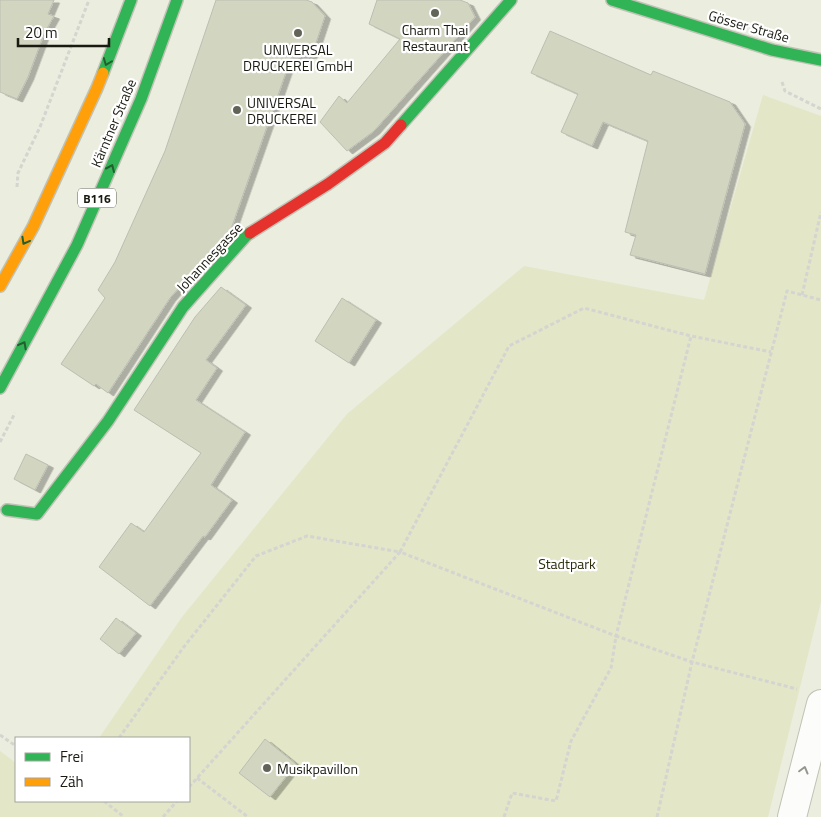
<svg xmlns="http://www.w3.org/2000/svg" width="821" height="817" font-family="'Titillium Web',sans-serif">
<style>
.green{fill:#e3e7c7}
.building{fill:#d2d5c0;stroke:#bcbeb2;filter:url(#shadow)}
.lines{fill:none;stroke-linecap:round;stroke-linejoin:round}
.street-casing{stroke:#c1c2b6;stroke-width:30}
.fast-casing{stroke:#c1c2b6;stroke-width:14}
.slow-casing{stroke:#c1c2b6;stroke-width:14}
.jam-casing{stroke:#c1c2b6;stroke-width:14}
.path{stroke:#d4d4d0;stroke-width:3;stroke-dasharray:4 2.5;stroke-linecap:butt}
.street{stroke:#fcfcfa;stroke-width:28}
.fast{stroke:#30b455;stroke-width:11}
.slow{stroke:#ff9f0a;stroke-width:11}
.jam{stroke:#e5322d;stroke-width:11}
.oneway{stroke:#235f2f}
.oneway2{stroke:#969691}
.poi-dot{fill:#626458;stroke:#fff;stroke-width:2}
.labels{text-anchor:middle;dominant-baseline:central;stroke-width:4.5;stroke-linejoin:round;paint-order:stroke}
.shield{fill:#fff;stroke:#5e5f58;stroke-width:1}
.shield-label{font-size:12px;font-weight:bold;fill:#191a10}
.street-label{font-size:14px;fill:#191a10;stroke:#fff}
.poi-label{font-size:14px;fill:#191a10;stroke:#fff}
.park-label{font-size:14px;fill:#2b2d0c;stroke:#fff}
</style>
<defs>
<filter id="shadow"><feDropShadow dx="5.5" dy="3" stdDeviation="0" flood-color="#0004"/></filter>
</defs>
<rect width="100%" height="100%" fill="#ebedde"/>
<polygon class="green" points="763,95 821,116 821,602 768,817 0,817 0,751 16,763 16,801 189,801 189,738 99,738 182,617 347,414 524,266 704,300"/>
<g class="building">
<polygon points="0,0 54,0 48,14 54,16 44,34 28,77 17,99 0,92"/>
<polygon points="216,0 306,0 312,2 325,16 312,55 291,58 231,229 170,298 108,393 96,384 94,386 61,364 105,298 98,290 115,262 165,151"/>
<polygon points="377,0 460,0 468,3 475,17 374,131 347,151 320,122 339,96 347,103 400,39 369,24"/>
<polygon points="550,31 651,75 653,71 730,102 745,124 724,202 705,274 630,255 636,235 625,232 648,141 603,122 592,146 561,132 578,94 531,73"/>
<polygon points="221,287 246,305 206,360 217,368 196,400 245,432 211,485 232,500 205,537 203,536 150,606 99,567 131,523 144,532 201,453 134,410 195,317"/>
<polygon points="342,298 376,320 349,363 315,341"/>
<polygon points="26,454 48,465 35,490 14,479"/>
<polygon points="116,618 136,633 119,654 100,639"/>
<polygon points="265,739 296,764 270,797 239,773"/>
</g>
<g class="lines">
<g class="street-casing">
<polyline id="street" points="792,817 821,704"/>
</g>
<g class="fast-casing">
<g id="fast">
<polyline points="612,0 772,50 821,60"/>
<polyline points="103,73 131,0"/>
<polyline points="401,125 511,0"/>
<polyline points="0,388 77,245 141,99 177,0"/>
<polyline points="7,510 37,514 108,421 183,307 246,236 250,233"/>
</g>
</g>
<g class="slow-casing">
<polyline id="slow" points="0,286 33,227 97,88 103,73"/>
</g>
<g class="jam-casing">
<polyline id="jam" points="250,233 328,184 385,143 401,125"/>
</g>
<g class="path">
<polyline points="782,82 785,91 821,109"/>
<polyline points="17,187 18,173 40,127 89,0"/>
<polyline points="802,295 821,212"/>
<polyline points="0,442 15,413"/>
<polyline points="0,735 16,746"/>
<polyline points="119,738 183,648 256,556 307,536 400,552 509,346 584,308 691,336 771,352"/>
<polyline points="197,778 248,817"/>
<polyline points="189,787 400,552 616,636 691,336"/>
<polyline points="104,801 124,817"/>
<polyline points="163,817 177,801"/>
<polyline points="504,817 512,793 556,801 571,741 611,668 616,636 692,662 797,689"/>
<polyline points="657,817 692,662 787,291 821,300"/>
</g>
<use href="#street" class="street"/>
<use href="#fast" class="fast"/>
<use href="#slow" class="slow"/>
<use href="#jam" class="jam"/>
</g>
<defs><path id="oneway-chevron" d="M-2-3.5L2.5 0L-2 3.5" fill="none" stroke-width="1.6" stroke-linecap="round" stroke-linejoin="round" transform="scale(1.25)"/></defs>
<g class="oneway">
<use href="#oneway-chevron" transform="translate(107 62) rotate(111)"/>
<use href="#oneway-chevron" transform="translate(111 168) rotate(-66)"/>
<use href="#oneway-chevron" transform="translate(25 241) rotate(119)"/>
<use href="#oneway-chevron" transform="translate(23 345) rotate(-62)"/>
</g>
<use class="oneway2" href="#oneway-chevron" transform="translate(804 770) rotate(-75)"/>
<g class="poi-dot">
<circle cx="435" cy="13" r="5"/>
<circle cx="298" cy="33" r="5"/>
<circle cx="237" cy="110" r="5"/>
<circle cx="267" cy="768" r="5"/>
</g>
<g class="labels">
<rect class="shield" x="78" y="188.5" width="38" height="19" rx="4"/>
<g class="shield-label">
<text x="97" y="198">B116</text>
</g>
<g class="street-label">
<text transform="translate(749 26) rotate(16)">Gösser Straße</text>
<text transform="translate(113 123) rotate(-67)">Kärntner Straße</text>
<text transform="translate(209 257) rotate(-47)">Johannesgasse</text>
</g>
<g class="poi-label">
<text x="435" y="29">Charm Thai<tspan x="435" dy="16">Restaurant</tspan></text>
<text x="298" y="49">UNIVERSAL<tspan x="298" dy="16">DRUCKEREI GmbH</tspan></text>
<text x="247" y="102" text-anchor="start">UNIVERSAL<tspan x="247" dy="16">DRUCKEREI</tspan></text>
<text x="277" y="768" text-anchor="start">Musikpavillon</text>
</g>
<g class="park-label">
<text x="567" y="563">Stadtpark</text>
</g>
</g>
<rect x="15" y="737" width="175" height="65" fill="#ffffff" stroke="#a3a39f"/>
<rect x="25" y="753" width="25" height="8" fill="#30b455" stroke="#a3a39f"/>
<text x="60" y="762" font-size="15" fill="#191a10">Frei</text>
<rect x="25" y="778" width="25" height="8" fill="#ff9f0a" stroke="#a3a39f"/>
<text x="60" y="787" font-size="15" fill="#191a10">Zäh</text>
<path d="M18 38v8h91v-8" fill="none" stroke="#191a10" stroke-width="2.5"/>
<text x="25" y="38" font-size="15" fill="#191a10" stroke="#ffffff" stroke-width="4" paint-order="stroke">20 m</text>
</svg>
